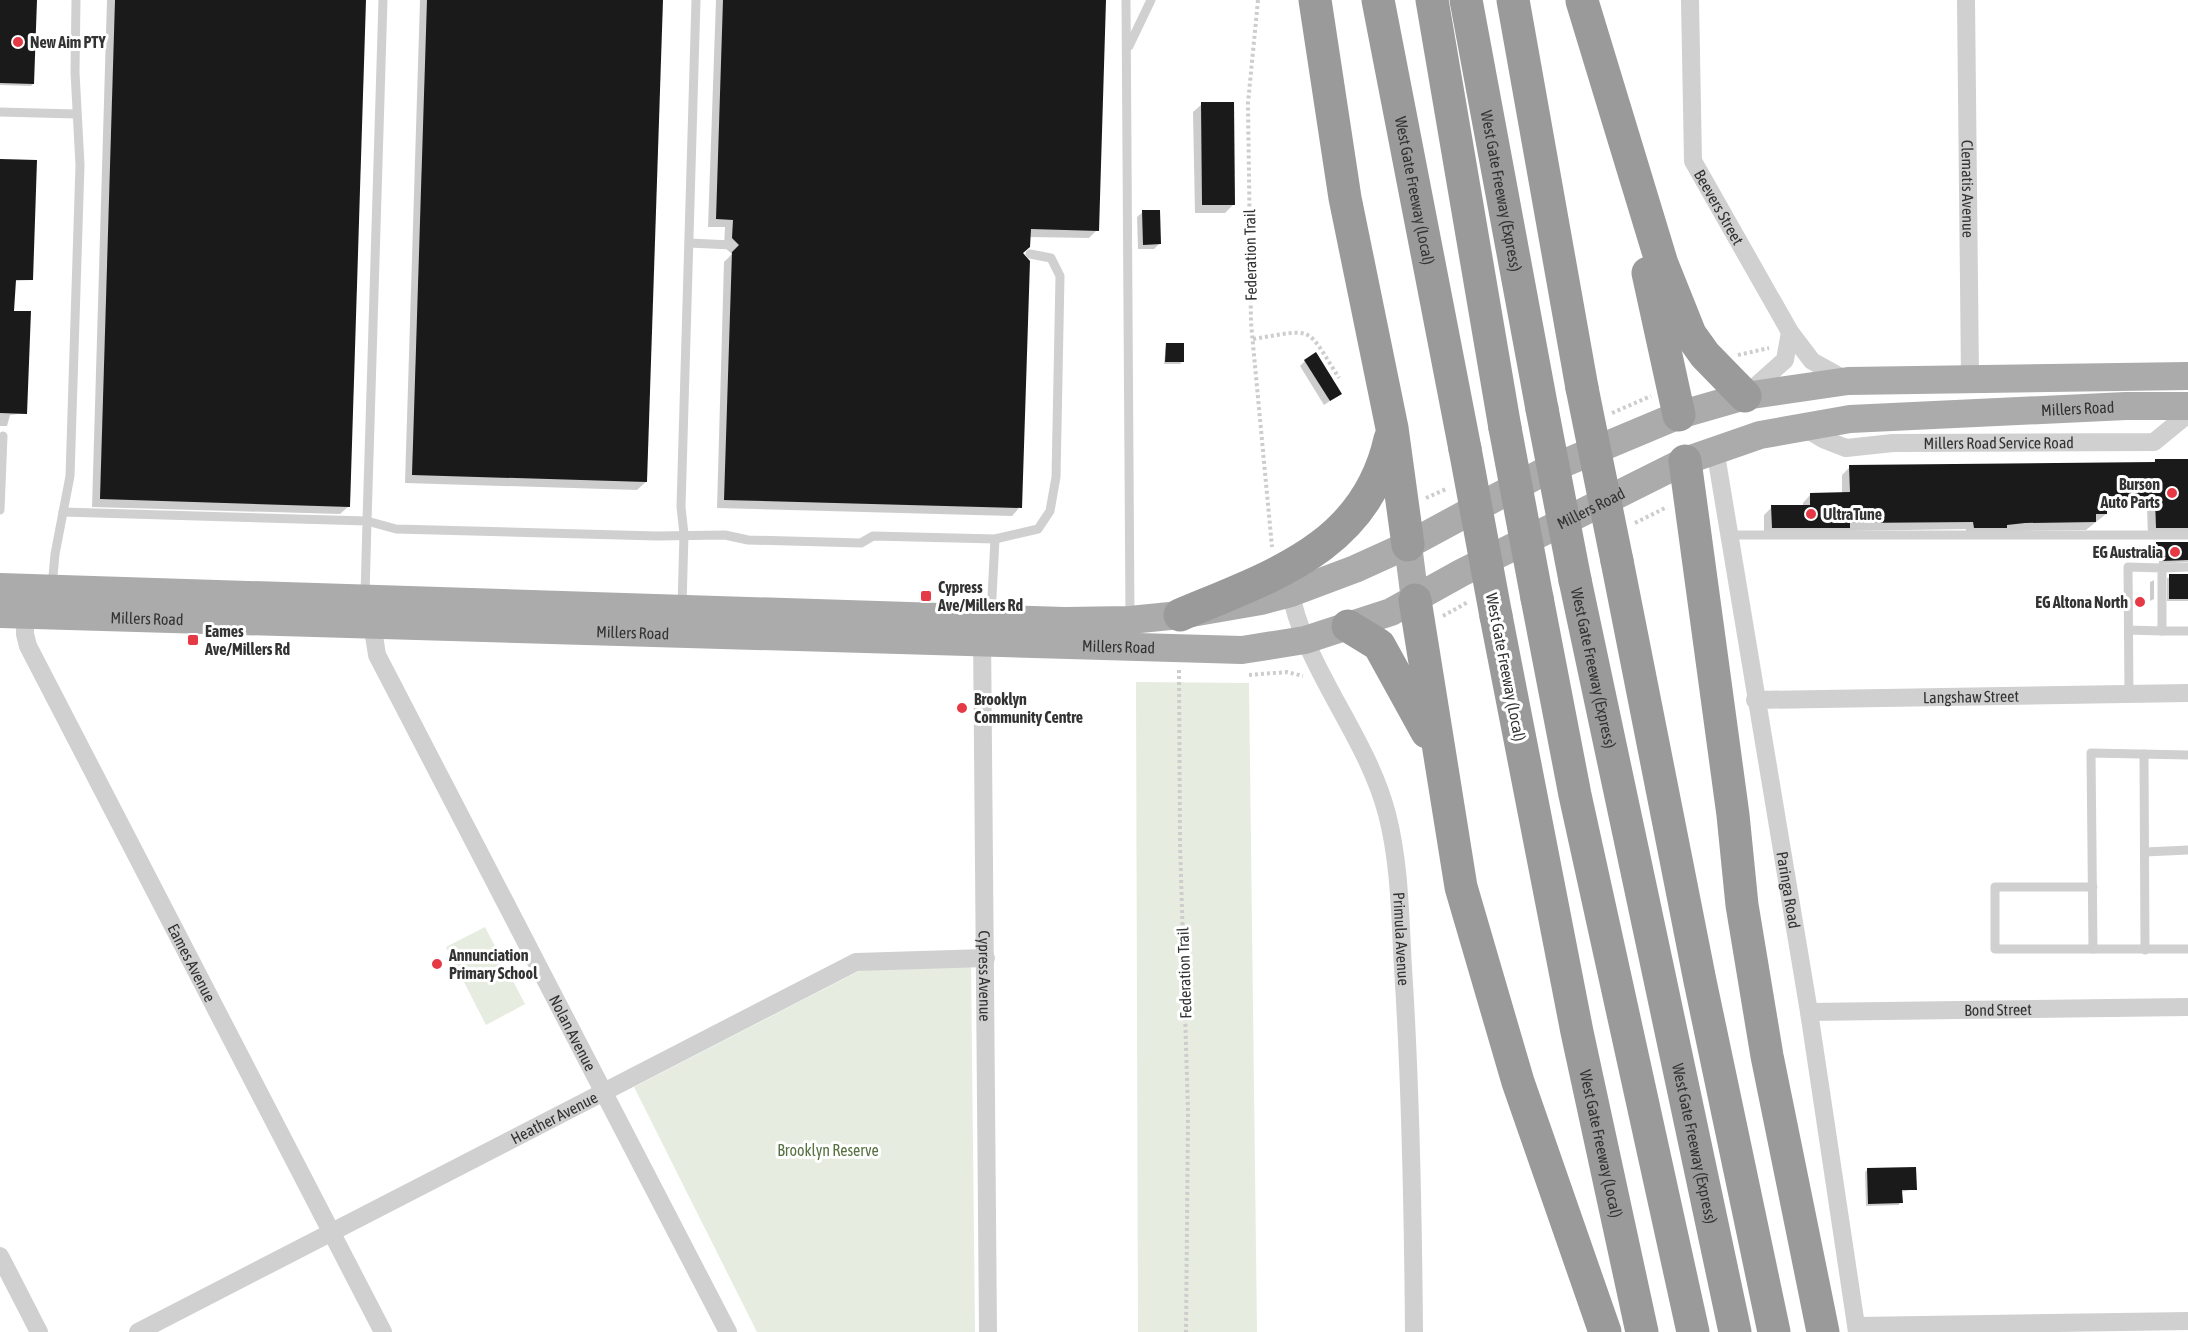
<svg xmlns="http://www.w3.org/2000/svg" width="2188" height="1332" font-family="'Asap Condensed',sans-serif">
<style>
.green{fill:#e6ecdf}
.shadow{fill:#0003}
.building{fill:#1a1a1a}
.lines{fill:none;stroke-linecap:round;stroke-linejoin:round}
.path{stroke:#cdcdcd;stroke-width:4;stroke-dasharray:3 3;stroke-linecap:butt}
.service{stroke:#d0d0d0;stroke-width:9}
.minor{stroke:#d0d0d0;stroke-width:18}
.primary{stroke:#ababab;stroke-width:28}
.motorway{stroke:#9a9a9a;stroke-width:33}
.motorway-bridge{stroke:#9a9a9a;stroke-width:33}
.poi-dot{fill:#e63946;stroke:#fff;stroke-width:2}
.labels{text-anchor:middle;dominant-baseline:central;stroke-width:6;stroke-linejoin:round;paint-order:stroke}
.poi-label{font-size:16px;font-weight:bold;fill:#333;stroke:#fff;text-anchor:start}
.street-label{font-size:16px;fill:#333;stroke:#fff}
.park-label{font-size:16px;fill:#56703f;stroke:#fff}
</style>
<rect width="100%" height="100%" fill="#fff"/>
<g class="green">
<polygon points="1136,682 1249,683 1257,1332 1138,1332"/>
<polygon points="485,927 525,1004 486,1025 446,947"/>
<polygon points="971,961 975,1332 757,1332 634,1087 861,970"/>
</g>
<g class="shadow">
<polygon points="0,0 35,0 33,84 31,86 0,85"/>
<polygon points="107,0 365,0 349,506 340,514 92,507"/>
<polygon points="420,0 661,0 646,482 637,490 405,483"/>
<polygon points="716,0 1105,0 1097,230 1089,238 1029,237 1022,254 1020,507 1012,516 717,508 724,262 732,254 724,247 725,227 708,227"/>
<polygon points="1202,104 1233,205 1225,213 1195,213 1193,112"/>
<polygon points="0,161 32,280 14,281 12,312 26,413 10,415 7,426 0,426"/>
<polygon points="1143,212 1159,244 1154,249 1138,249 1137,217"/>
<polygon points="1166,344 1182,362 1180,364 1164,364"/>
<polygon points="1305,361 1340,394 1324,405 1300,366"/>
<polygon points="2155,461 2188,461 2188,534 2148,536 2147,507 2106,507 2106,514 2086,530 2016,531 1966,536 1966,529 1846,531 1764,536 1764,515 1772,507 1803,506 1803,503 1811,494 1842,494 1842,475 1850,467 2152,464"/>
<polygon points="2157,543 2188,543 2188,562 2159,564 2159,551 2154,552"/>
<polygon points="2188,575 2188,601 2167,601 2167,578"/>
<polygon points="2154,580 2154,599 2150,601 2150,582"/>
<polygon points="1867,1170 1915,1189 1901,1192 1899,1205 1866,1206 1865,1172"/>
</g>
<g class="building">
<polygon points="0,0 37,0 34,84 0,83"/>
<polygon points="115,0 366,0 350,507 100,499"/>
<polygon points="427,0 663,0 647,482 412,475"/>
<polygon points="723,0 1106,0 1099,231 1031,229 1030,247 1023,253 1030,261 1022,508 724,500 732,252 739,245 732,238 733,220 716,219"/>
<polygon points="1201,102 1234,102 1235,205 1202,205"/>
<polygon points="0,159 37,160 33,280 16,280 14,311 31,311 27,414 0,413"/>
<polygon points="1142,210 1160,210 1161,244 1143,245"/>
<polygon points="1166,343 1184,343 1184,362 1165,362"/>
<polygon points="1316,352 1342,394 1330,401 1304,360"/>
<polygon points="2155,459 2188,459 2188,528 2156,528 2155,499 2107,500 2107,514 2096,514 2096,522 2025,523 2007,525 2007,528 1974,528 1973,522 1850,523 1850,528 1772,528 1771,505 1810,505 1810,493 1850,492 1849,465 2155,462"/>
<polygon points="2156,542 2188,542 2188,560 2162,561 2162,549 2156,549"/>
<rect x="2169" y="574" width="19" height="25"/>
<polygon points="1916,1167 1917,1190 1902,1190 1903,1203 1868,1204 1867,1168"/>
</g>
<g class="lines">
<g class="path">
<polyline points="1258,0 1248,103 1251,323 1272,547"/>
<path d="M1253,339c62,-10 52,-15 86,39"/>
<polyline points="1738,355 1769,348"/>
<polyline points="1612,413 1651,396"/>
<polyline points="1426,498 1446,489"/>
<polyline points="1635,523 1665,508"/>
<polyline points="1443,616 1468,602"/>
<polyline points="1179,670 1180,842 1188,1112 1186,1332"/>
<polyline points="1249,675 1287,672 1303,676"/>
</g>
<g class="service">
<polyline points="383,0 367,521 396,529 657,536 725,535 748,540 861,543 873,536 995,539 1038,529 1050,511 1056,477 1060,276 1051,258 1030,254"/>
<polyline points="1126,0 1130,618"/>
<polyline points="1129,46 1151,0"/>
<polyline points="0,112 76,114"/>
<polyline points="689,243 732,245"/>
<polyline points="0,510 3,436"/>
<polyline points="63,512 367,521 365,596"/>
<polyline points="1728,535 2188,535"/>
<polyline points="2162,568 2188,567"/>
<polyline points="52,587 55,554 70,476 80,165 75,72 76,0"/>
<polyline points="682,606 684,534 681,507 696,0"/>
<polyline points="991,616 995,539"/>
<polyline points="2162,631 2188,631"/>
<polyline points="2129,695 2128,567 2162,568 2162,631 2129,630"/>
<polyline points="2144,754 2145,950"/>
<polyline points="2145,852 2188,850"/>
<polyline points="2093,887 1995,887 1995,949 2188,949"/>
<polyline points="2093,949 2091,753 2188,755"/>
</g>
<g class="minor">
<path id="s1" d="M1690,0l3,161 97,171 22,29 36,20"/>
<path id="s2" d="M1966,0l4,377"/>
<polyline points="1747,394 1785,360 1790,332"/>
<path id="s3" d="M1803,427l20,12 23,9 47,-5 261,-1 34,-28"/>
<path id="s4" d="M1715,449l94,563 48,320"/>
<path id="s5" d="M1289,585c14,83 77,148 98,229 13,50 13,103 16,154 8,122 10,242 11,364"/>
<path id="s6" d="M25,605v29l3,12 355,686"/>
<path id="s7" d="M371,616l6,39 351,677"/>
<path id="s8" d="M982,632l6,700"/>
<path id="s9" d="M1755,700l433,-7"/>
<path id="s10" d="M1809,1012l379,-5"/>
<polyline points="0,1256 39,1332"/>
<polyline points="1857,1326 2188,1321"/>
<path id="s11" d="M138,1332l718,-370 130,-4"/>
</g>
<g class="primary">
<polyline points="1408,545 1415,600"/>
<polyline points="0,587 1065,621 1130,620 1180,615 1261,601 1291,593 1355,569 1408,545 1543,472 1679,415 1745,396 1848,381 2188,376"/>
<path id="s12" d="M0,614l1242,36 63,-10 86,-28 70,-39 224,-112 75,-26 90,-16 276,-13h62"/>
</g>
<g class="motorway">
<polyline points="1315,0 1345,198 1392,428 1408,545"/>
<path id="s13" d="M1378,0l87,449"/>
<polyline points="1432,0 1505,428"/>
<path id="s14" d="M1466,0l76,409"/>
<polyline points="1513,0 1582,388"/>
<polyline points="1582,1 1662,264 1690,334 1705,355 1745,396"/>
<polyline points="1648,273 1679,415"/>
<polyline points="1685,461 1733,815 1742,905 1767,1056 1823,1332"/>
<polyline points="1617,561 1700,981 1774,1332"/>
<path id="s15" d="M1575,580l160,752"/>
<polyline points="1537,598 1575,795 1693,1332"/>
<polyline points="1415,600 1461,887 1518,1082 1605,1332"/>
<path d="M1180,615c92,-39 186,-67 210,-176"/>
<path id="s16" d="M1496,616l81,416 65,300"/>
<polyline points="1348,626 1379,645 1427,732"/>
</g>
<g class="motorway-bridge">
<polyline points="1582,388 1617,561"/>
<polyline points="1542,409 1575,580"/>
<polyline points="1505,428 1537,598"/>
<polyline points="1465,449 1496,616"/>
</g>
</g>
<g class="poi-dot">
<circle cx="18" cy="42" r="6"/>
<circle cx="2172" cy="493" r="6"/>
<circle cx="1811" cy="514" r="6"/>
<circle cx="2175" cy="552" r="6"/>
<rect x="920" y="590" width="12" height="12" rx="3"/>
<circle cx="2140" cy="602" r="6"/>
<rect x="187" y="634" width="12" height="12" rx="3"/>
<circle cx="962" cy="708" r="6"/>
<circle cx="437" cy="964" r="6"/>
</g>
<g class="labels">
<g class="poi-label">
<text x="30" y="42">New Aim PTY</text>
<text x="2160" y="484" text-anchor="end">Burson<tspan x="2160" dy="18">Auto Parts</tspan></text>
<text x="1823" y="514">UltraTune</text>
<text x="2163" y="552" text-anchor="end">EG Australia</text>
<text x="938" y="587">Cypress<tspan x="938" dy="18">Ave/Millers Rd</tspan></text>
<text x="2128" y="602" text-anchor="end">EG Altona North</text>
<text x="205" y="631">Eames<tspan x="205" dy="18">Ave/Millers Rd</tspan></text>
<text x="974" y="699">Brooklyn<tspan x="974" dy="18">Community Centre</tspan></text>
<text x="449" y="955">Annunciation<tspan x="449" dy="18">Primary School</tspan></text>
</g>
<g class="street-label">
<text stroke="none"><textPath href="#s2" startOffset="189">Clematis Avenue</textPath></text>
<text stroke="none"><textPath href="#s13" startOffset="194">West Gate Freeway (Local)</textPath></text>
<text stroke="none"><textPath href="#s14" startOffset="194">West Gate Freeway (Express)</textPath></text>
<text stroke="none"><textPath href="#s1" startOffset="214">Beevers Street</textPath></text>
<text transform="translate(1250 255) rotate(-91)">Federation Trail</text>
<text stroke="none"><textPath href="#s12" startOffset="2126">Millers Road</textPath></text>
<text stroke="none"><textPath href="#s3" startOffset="201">Millers Road Service Road</textPath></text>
<text stroke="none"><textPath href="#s12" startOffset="1622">Millers Road</textPath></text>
<text stroke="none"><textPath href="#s12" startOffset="147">Millers Road</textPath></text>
<text stroke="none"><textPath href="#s12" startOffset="633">Millers Road</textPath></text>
<text stroke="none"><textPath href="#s12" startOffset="1119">Millers Road</textPath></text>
<text transform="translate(1506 667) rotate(79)">West Gate Freeway (Local)</text>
<text stroke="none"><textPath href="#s15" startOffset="90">West Gate Freeway (Express)</textPath></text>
<text stroke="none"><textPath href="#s9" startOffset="216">Langshaw Street</textPath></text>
<text stroke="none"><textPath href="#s4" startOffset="447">Paringa Road</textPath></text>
<text stroke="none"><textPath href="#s5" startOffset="376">Primula Avenue</textPath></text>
<text stroke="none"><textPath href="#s6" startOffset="398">Eames Avenue</textPath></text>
<text transform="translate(1184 973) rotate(-92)">Federation Trail</text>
<text stroke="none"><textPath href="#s8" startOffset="344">Cypress Avenue</textPath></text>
<text stroke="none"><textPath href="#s10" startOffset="189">Bond Street</textPath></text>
<text stroke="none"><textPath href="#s7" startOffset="465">Nolan Avenue</textPath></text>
<text stroke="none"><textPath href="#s11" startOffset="468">Heather Avenue</textPath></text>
<text stroke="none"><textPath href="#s16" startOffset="538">West Gate Freeway (Local)</textPath></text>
<text stroke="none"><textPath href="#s15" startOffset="576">West Gate Freeway (Express)</textPath></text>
</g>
<g class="park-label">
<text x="828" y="1150">Brooklyn Reserve</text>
</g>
</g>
</svg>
